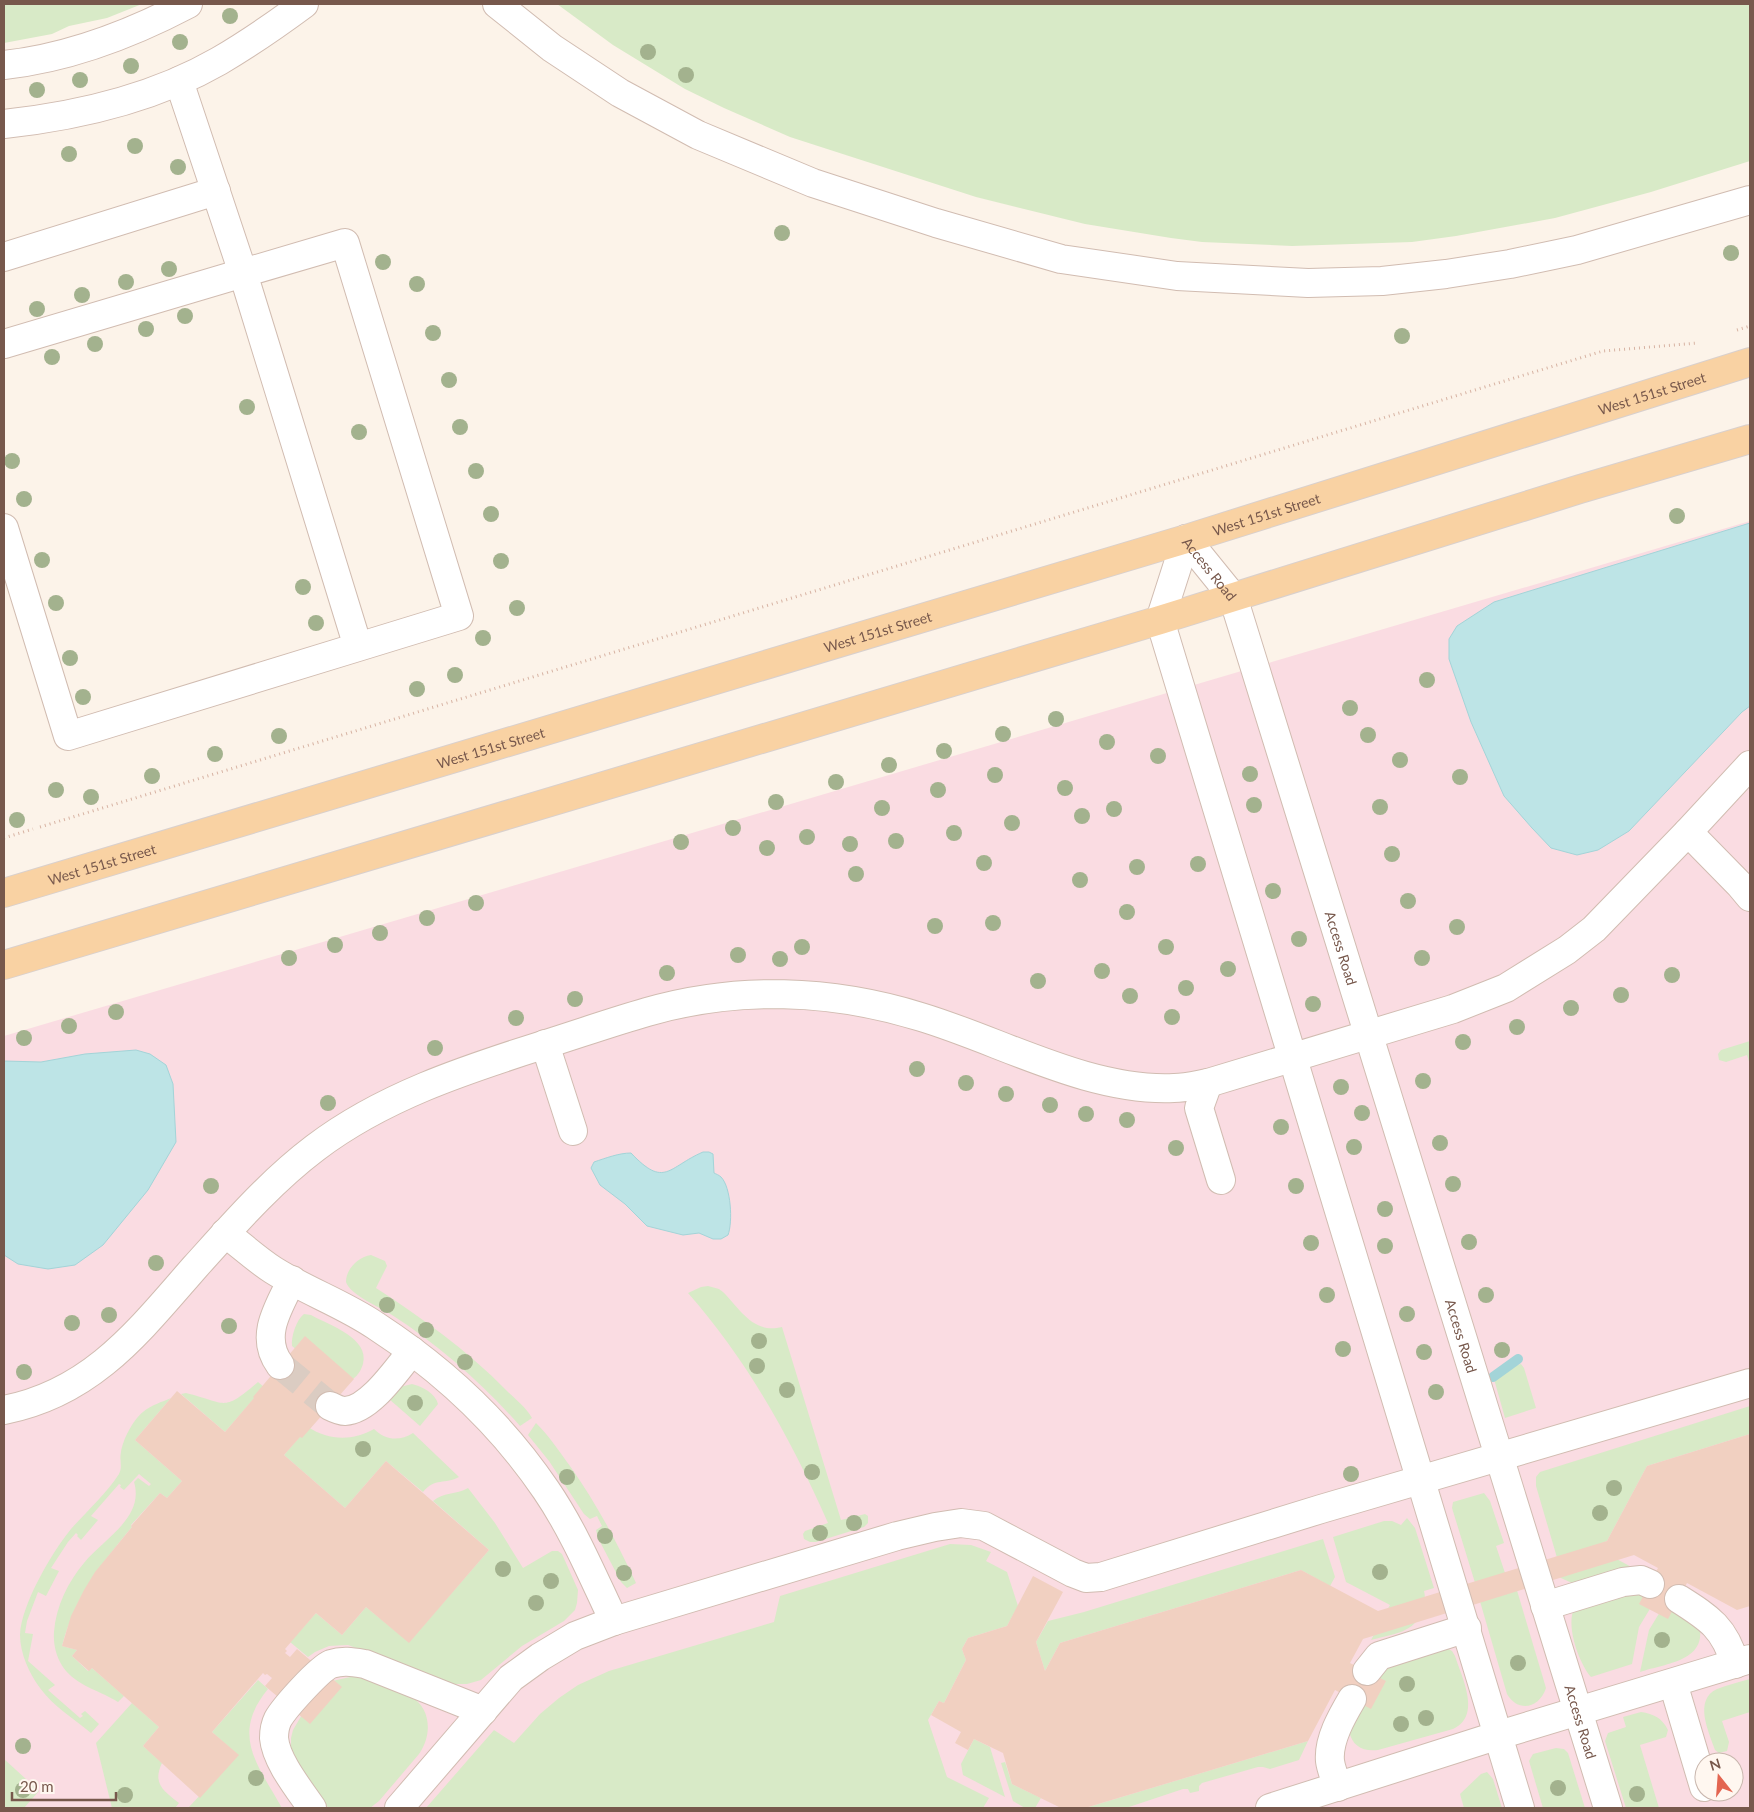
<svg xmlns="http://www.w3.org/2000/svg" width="1754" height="1812" font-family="Lato,sans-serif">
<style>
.medical{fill:#fadce2;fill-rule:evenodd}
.green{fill:#d8eac7}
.water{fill:#bde4e6;stroke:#a3d4d8}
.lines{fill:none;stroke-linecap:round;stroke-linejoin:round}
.stream{stroke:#a3d4d8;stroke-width:10}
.building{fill:#f1d0c1}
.minor-tunnel{stroke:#dbccc2;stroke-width:28;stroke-dasharray:28 14;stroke-linecap:butt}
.minor-casing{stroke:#d1bcb1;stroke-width:30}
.major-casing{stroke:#d9d0cd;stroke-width:30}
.path{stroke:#d7b3a3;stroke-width:3;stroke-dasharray:1 4;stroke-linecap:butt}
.minor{stroke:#fff;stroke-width:28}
.major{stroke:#f9d2a3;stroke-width:28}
.tree{fill:#a3b28e}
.labels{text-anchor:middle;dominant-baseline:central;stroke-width:4;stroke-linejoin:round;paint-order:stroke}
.street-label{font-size:14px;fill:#77584c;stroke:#fff7f0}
</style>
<rect width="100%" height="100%" fill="#fcf3e9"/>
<path class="medical" d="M1750,521v1287h-1746v-772zM1704,1762h30v30h-30z"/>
<g class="green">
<polygon points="4,4 142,4 107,18 69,26 52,34 4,43"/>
<polygon points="557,4 1750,4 1750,161 1651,192 1555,218 1456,236 1412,242 1292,246 1202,242 1171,238 1085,224 976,197 790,137 724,108 685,89 613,45"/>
<polygon points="1750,1041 1750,1065 1747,1055 1726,1062 1719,1060 1718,1054 1721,1050"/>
<path d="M371,1255l14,6 2,5 -11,22c46,30 91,62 130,102 8,8 20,17 26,28l-12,8c-38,-43 -80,-80 -128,-111 -12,-8 -42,-20 -46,-33 0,-13 12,-25 25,-27z"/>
<path d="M708,1286l11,3 4,3c18,18 30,42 59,35l59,193 24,-6 3,2v7l-4,4 -48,15h-6l-6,-3 -1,-5 2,-3 23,-8c-36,-82 -80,-162 -140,-230l13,-6z"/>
<path d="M304,1314l7,1c18,10 59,23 52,49 -3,10 -9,15 -17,20l-10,-2 -44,-36c-1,-9 4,-26 12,-32z"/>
<polygon points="1516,1362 1517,1365 1521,1364 1524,1368 1536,1408 1505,1418 1494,1379"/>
<path d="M258,1382l6,5 -39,45 -44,-38 5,-1c41,10 36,20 72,-11z"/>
<path d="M412,1384c11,3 23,9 26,20l-18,22 -31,-27 11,-12z"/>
<path d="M171,1398l-36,42 47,41 -15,17 -7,-5 -29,32 1,2c-33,40 -56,67 -70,119l15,4 -5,6 16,15 4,-3 32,28 -6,6c-17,-11 -38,-15 -52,-31 -9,-11 -13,-25 -12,-39 2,-26 14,-50 30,-69 18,-23 61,-45 50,-81l4,-4 11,8 2,-2 -12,-10 -15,16 -4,-3 1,-2 -2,-1 -28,32 7,4 -17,20 -4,-4 1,-1 -2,-2 -8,9 -17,26 8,3 -13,25 -8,-4 -11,29 -2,12 8,1 -5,27 27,24 -7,5 32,28 3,-2 -2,-2 4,-3 14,13 -8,9c-17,-14 -38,-27 -51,-45 -11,-15 -20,-35 -20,-53 1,-30 32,-83 51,-106 16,-18 35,-35 48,-55 4,-8 0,-13 2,-22 2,-13 12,-32 22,-40 8,-7 19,-10 28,-14z"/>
<polygon points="1750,1406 1750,1434 1647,1466 1607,1541 1558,1561 1536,1486 1536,1477 1540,1472"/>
<path d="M536,1423c13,13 23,28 34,43 26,37 47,76 66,117l-9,5 -6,-6 -23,-44 -2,-8 6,-4 -5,-10 -7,3 -6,-5 -35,-53 -21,-26z"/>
<path d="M308,1427c21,14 45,14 66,2 12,12 26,12 39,4l46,44c-14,8 -24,0 -36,15l-37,-31 -41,47 -61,-53z"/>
<path d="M468,1488l27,35 28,45 29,-17h6l4,3 16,36 -1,13 -2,7 -11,11 -42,25 -41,34 -14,4h-16l-103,-39 -19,1 -14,6 -7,5 -18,-15 26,-29 26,22 24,-28 43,35 80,-92 -56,-49c10,-9 23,-6 35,-13z"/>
<polygon points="1484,1493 1490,1501 1504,1543 1496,1546 1506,1576 1476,1586 1452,1508 1453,1502"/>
<path d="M1407,1518l8,10 19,60 -10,3c2,7 0,12 -2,19 -6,23 -30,24 -51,30l19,-35 -44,-23 -13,-45 51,-16h8l9,4z"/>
<polygon points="1323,1539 1335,1577 1330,1586 1301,1570 1060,1643 1045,1671 1036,1642 1048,1621 1084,1612"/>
<polygon points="950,1544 971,1545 991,1552 986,1561 1007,1572 1018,1606 1007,1626 968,1638 962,1649 966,1660 944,1703 939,1701 928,1720 947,1777 989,1798 983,1808 426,1808 494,1730 514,1743 540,1714 559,1698 578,1685 609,1671 774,1622 780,1596"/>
<polygon points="1611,1556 1637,1570 1572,1583 1552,1574"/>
<path d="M1516,1587l30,101c-6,19 -27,26 -39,6l-28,-96z"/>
<path d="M1625,1589l32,8 -18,30 -7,37 -41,13c-12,-14 -24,-48 -18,-66z"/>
<path d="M1666,1602l33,22c9,37 -32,39 -59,48l9,-42z"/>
<path d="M1443,1646l9,5 3,5c7,22 27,60 -2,73l-75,21c-15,2 -26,-4 -29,-19l28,-62z"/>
<path d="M355,1676c10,1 20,6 29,10 9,3 18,6 26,10 22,12 22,40 9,58l-40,47 -9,7h-41l-11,-9 -27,-48v-13l2,-8 10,-17 29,-32z"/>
<path d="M1750,1679v33l-28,9 7,21 -2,9 -8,2 -4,-3c-6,-18 -22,-50 2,-61 10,-4 22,-7 33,-10z"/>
<path d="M258,1680l10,9c-38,46 -10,76 14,119h-94l50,-53 -26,-23z"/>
<path d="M132,1703l27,24 -16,19 19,17c-10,21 2,28 17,40l-4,5h-63l-16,-65z"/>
<path d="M1641,1712c13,2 21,6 27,18l-2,7 -26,8 19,63h-33l-21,-67 3,-8 18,-6 -3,-10z"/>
<polygon points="974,1739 990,1747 1005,1797 963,1775 961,1764"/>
<polygon points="1308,1741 1299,1760 1270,1769 1263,1767 1258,1767 1202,1783 1199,1786 1199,1791 1190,1793 1188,1789 1183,1789 1126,1808 1085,1808"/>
<polygon points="1556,1748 1564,1749 1568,1753 1585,1808 1543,1808 1529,1761 1533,1754"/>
<polygon points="4,1759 39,1791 24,1808 4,1808"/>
<polygon points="1005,1762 1012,1784 1041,1798 1035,1808 1025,1808 1013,1801 1001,1763"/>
<polygon points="1487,1772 1493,1779 1502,1808 1464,1808 1460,1794 1481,1774"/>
</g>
<g class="water">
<polygon points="1750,523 1750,706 1742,712 1629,831 1598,850 1577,855 1551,848 1532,828 1504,796 1471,722 1449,659 1449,639 1457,626 1494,602"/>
<polygon points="136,1050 150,1054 166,1065 173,1084 176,1142 148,1190 103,1245 75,1265 48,1269 18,1264 4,1255 4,1061 41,1062 85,1054"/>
<path d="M703,1152h6l4,2 1,19c2,1 5,2 7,4 10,10 12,45 7,58l-7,4h-8l-14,-6 -16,2 -36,-9 -22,-22 -25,-19 -9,-17 3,-6c12,-4 25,-9 37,-9 34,36 37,14 72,-1z"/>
</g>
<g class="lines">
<polyline class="stream" points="1493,1377 1518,1359"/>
</g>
<g class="building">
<polygon points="305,1336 354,1379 302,1438 300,1437 284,1455 345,1508 386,1461 489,1550 409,1643 366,1607 342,1635 316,1613 285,1649 287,1651 285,1653 290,1657 297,1649 342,1687 310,1724 265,1686 272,1678 267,1674 265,1675 263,1673 212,1732 239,1755 200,1798 143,1746 159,1727 92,1668 89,1671 72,1656 77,1650 62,1646 71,1616 84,1590 95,1572 132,1527 131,1526 160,1493 167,1498 182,1481 135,1440 177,1391 225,1432 254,1398 253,1397"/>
<polygon points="1750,1434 1750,1606 1737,1610 1687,1583 1668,1619 1639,1604 1658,1568 1634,1555 1363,1639 1350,1663 1386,1681 1371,1709 1335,1690 1308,1741 1085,1808 1061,1808 1012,1784 1003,1753 974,1739 968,1750 955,1743 961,1732 931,1715 939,1701 944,1703 966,1660 962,1649 968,1638 1007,1626 1033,1576 1063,1592 1036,1642 1045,1671 1060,1643 1301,1570 1378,1611 1607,1541 1647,1466"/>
</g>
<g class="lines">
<polyline class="minor-tunnel" points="280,1365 330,1406"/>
<g class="minor-casing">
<g id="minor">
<polyline points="497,4 552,48 620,93 698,135 813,183 936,223 1061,259 1177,276 1308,283 1382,281 1446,274 1510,264 1577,250 1750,200"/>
<path d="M4,65c64,-7 127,-31 184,-61"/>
<path d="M4,124c74,-8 149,-25 215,-63 29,-17 58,-37 85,-57"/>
<polyline points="4,257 216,191"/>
<polyline points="4,344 243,273 179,81"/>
<polyline points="4,528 68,736 358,647 243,273 345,243 459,616 358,647"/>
<path id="s1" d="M1186,539l47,58 375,1211"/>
<polyline points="1186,539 1160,620 1520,1808"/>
<polyline points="1688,832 1740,885 1750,897"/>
<polyline points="545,1044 573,1131"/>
<polyline points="1208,1083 1199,1108 1221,1180"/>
<path d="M225,1233c16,12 31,26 48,37 33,21 71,34 103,56 66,43 126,99 170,164 28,41 47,87 68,131"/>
<path d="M280,1365c-21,-28 -2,-57 12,-85"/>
<path d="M330,1406c4,2 10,5 15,5 25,-1 52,-42 67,-60"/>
<path d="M4,1410c88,-17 135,-79 191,-143 38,-42 75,-85 120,-119 67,-51 149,-78 228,-103 35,-11 69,-23 104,-33 90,-26 184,-23 274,5 80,24 168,75 253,71 11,0 23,-3 34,-5l245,-74 53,-21 61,-38 27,-21 94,-97 62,-67"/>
<path d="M1679,1599c30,19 46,29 56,65"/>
<polyline points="1545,1606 1623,1582 1641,1580 1650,1584"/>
<polyline points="1367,1671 1379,1656 1467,1628"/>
<polyline points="1673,1683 1704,1787"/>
<path d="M1338,1787c-3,-8 -7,-18 -8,-26 -2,-21 12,-45 22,-62"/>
<path d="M312,1808c-13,-19 -36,-47 -38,-70 0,-7 1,-13 4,-19 7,-12 41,-50 53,-55 12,-4 22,-2 34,0l118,47"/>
<polyline points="399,1808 511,1678 540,1657 575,1636 614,1621 897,1536 935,1527 961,1523 984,1526 1073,1573 1086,1578 1101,1577 1321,1509 1750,1383"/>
<polyline points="1270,1808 1499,1735 1750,1659"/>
</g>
</g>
<g class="major-casing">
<g id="major">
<path id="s2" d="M4,893l1182,-354 564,-177"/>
<polyline points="4,965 1160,620 1580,489 1750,439"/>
</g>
</g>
<g class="path">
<polyline points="1737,330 1750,326"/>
<polyline points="40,827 1603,351 1698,343"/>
<polyline points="4,838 33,829"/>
</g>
<use href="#minor" class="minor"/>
<use href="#major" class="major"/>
</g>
<g class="tree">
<circle cx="230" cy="16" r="8"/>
<circle cx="180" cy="42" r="8"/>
<circle cx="648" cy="52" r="8"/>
<circle cx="131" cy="66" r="8"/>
<circle cx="686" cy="75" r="8"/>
<circle cx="80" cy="80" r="8"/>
<circle cx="37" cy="90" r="8"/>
<circle cx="135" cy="146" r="8"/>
<circle cx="69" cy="154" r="8"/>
<circle cx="178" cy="167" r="8"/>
<circle cx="782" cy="233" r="8"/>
<circle cx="1731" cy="253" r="8"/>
<circle cx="383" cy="262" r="8"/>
<circle cx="169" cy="269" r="8"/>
<circle cx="126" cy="282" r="8"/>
<circle cx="417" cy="284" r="8"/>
<circle cx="82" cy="295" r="8"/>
<circle cx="37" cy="309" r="8"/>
<circle cx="185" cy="316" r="8"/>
<circle cx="146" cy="329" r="8"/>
<circle cx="433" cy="333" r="8"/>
<circle cx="1402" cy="336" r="8"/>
<circle cx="95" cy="344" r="8"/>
<circle cx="52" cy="357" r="8"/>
<circle cx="449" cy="380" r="8"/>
<circle cx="247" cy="407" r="8"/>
<circle cx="460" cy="427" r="8"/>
<circle cx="359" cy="432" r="8"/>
<circle cx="12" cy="461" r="8"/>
<circle cx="476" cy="471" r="8"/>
<circle cx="24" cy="499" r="8"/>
<circle cx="491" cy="514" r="8"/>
<circle cx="1677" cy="516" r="8"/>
<circle cx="42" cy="560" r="8"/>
<circle cx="501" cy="561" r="8"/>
<circle cx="303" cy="587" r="8"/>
<circle cx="56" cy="603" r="8"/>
<circle cx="517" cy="608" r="8"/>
<circle cx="316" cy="623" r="8"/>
<circle cx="483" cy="638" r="8"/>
<circle cx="70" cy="658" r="8"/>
<circle cx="455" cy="675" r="8"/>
<circle cx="1427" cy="680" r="8"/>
<circle cx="417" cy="689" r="8"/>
<circle cx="83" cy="697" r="8"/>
<circle cx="1350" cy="708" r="8"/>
<circle cx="1056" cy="719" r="8"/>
<circle cx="1003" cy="734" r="8"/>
<circle cx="1368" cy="735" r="8"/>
<circle cx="279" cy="736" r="8"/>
<circle cx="1107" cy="742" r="8"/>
<circle cx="944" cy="751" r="8"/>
<circle cx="215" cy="754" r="8"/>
<circle cx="1158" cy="756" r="8"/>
<circle cx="1400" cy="760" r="8"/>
<circle cx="889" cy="765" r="8"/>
<circle cx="1250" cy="774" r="8"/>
<circle cx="995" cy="775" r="8"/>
<circle cx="152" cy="776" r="8"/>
<circle cx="1460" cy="777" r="8"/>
<circle cx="836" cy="782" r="8"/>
<circle cx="1065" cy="788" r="8"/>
<circle cx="56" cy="790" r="8"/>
<circle cx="938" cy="790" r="8"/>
<circle cx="91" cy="797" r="8"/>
<circle cx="776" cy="802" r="8"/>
<circle cx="1254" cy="805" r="8"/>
<circle cx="1380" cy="807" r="8"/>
<circle cx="882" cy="808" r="8"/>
<circle cx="1114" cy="809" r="8"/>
<circle cx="1082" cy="816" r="8"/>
<circle cx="17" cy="820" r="8"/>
<circle cx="1012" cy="823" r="8"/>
<circle cx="733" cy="828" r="8"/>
<circle cx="954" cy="833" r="8"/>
<circle cx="807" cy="837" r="8"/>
<circle cx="896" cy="841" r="8"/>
<circle cx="681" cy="842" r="8"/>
<circle cx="850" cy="844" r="8"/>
<circle cx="767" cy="848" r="8"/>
<circle cx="1392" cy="854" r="8"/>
<circle cx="984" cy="863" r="8"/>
<circle cx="1198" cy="864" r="8"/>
<circle cx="1137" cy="867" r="8"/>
<circle cx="856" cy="874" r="8"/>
<circle cx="1080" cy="880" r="8"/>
<circle cx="1273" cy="891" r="8"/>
<circle cx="1408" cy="901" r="8"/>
<circle cx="476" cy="903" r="8"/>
<circle cx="1127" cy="912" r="8"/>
<circle cx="427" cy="918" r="8"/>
<circle cx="993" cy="923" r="8"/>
<circle cx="935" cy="926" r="8"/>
<circle cx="1457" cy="927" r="8"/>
<circle cx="380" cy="933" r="8"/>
<circle cx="1299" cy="939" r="8"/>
<circle cx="335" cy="945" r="8"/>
<circle cx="802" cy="947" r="8"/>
<circle cx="1166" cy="947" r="8"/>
<circle cx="738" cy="955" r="8"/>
<circle cx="289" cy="958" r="8"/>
<circle cx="1422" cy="958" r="8"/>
<circle cx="780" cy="959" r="8"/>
<circle cx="1228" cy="969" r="8"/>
<circle cx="1102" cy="971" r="8"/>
<circle cx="667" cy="973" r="8"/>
<circle cx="1672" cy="975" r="8"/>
<circle cx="1038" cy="981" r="8"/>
<circle cx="1186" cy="988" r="8"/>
<circle cx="1621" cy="995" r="8"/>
<circle cx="1130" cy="996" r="8"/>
<circle cx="575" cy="999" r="8"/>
<circle cx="1313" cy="1004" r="8"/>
<circle cx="1571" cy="1008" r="8"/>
<circle cx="116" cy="1012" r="8"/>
<circle cx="1172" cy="1017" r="8"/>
<circle cx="516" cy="1018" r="8"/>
<circle cx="69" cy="1026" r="8"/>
<circle cx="1517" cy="1027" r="8"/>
<circle cx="24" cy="1038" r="8"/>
<circle cx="1463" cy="1042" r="8"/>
<circle cx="435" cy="1048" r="8"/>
<circle cx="917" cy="1069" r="8"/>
<circle cx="1423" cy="1081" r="8"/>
<circle cx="966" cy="1083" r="8"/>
<circle cx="1341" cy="1087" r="8"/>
<circle cx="1006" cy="1094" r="8"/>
<circle cx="328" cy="1103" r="8"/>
<circle cx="1050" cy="1105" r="8"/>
<circle cx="1362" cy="1113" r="8"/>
<circle cx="1086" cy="1114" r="8"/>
<circle cx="1127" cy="1120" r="8"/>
<circle cx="1281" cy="1127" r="8"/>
<circle cx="1440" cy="1143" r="8"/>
<circle cx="1354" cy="1147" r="8"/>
<circle cx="1176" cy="1148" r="8"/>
<circle cx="1453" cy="1184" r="8"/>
<circle cx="211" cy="1186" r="8"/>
<circle cx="1296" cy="1186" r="8"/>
<circle cx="1385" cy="1209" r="8"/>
<circle cx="1469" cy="1242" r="8"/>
<circle cx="1311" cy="1243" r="8"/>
<circle cx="1385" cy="1246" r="8"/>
<circle cx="156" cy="1263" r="8"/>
<circle cx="1327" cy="1295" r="8"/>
<circle cx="1486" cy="1295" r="8"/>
<circle cx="387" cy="1305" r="8"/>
<circle cx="1407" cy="1314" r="8"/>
<circle cx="109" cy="1315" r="8"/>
<circle cx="72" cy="1323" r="8"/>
<circle cx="229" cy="1326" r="8"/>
<circle cx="426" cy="1330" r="8"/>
<circle cx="759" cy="1341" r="8"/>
<circle cx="1343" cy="1349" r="8"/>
<circle cx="1502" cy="1350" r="8"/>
<circle cx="1424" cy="1352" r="8"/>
<circle cx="465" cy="1362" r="8"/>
<circle cx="757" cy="1366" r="8"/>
<circle cx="24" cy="1372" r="8"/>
<circle cx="787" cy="1390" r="8"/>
<circle cx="1436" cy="1392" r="8"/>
<circle cx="415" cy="1403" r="8"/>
<circle cx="363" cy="1449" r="8"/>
<circle cx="812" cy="1472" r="8"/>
<circle cx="1351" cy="1474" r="8"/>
<circle cx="567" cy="1477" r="8"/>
<circle cx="1614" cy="1488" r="8"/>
<circle cx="1600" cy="1513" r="8"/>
<circle cx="854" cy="1523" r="8"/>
<circle cx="820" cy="1533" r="8"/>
<circle cx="605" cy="1536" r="8"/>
<circle cx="503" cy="1569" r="8"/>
<circle cx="1380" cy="1572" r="8"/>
<circle cx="624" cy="1573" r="8"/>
<circle cx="551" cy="1581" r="8"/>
<circle cx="536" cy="1603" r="8"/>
<circle cx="1662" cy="1640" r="8"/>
<circle cx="1518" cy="1663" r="8"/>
<circle cx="1407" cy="1684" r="8"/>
<circle cx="1426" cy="1718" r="8"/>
<circle cx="1401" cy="1724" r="8"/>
<circle cx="23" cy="1746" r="8"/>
<circle cx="256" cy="1778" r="8"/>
<circle cx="1558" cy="1788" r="8"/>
<circle cx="23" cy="1790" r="8"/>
<circle cx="1637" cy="1794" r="8"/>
<circle cx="125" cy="1795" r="8"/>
</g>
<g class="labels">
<g class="street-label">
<text stroke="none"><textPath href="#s2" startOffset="1722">West 151st Street</textPath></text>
<text stroke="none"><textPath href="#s2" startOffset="1318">West 151st Street</textPath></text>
<text stroke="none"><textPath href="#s1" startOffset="38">Access Road</textPath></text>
<text stroke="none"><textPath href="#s2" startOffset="912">West 151st Street</textPath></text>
<text stroke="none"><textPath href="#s2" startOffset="508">West 151st Street</textPath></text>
<text stroke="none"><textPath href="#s2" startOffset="102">West 151st Street</textPath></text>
<text stroke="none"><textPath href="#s1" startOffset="442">Access Road</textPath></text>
<text stroke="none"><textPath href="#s1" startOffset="848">Access Road</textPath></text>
<text stroke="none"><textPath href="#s1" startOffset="1252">Access Road</textPath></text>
</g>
</g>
<rect width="1754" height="1812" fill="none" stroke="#77584c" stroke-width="10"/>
<g transform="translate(1719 1777) rotate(343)"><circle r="24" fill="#fff7f0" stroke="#c9b7ae"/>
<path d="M0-4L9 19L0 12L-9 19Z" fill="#e36551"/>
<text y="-8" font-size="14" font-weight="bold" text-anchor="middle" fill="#77584c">N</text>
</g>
<path d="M12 1792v8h104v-8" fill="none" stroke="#77584c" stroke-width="2.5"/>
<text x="20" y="1792" font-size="15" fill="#77584c" stroke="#fff7f0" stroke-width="4" paint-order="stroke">20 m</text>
</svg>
